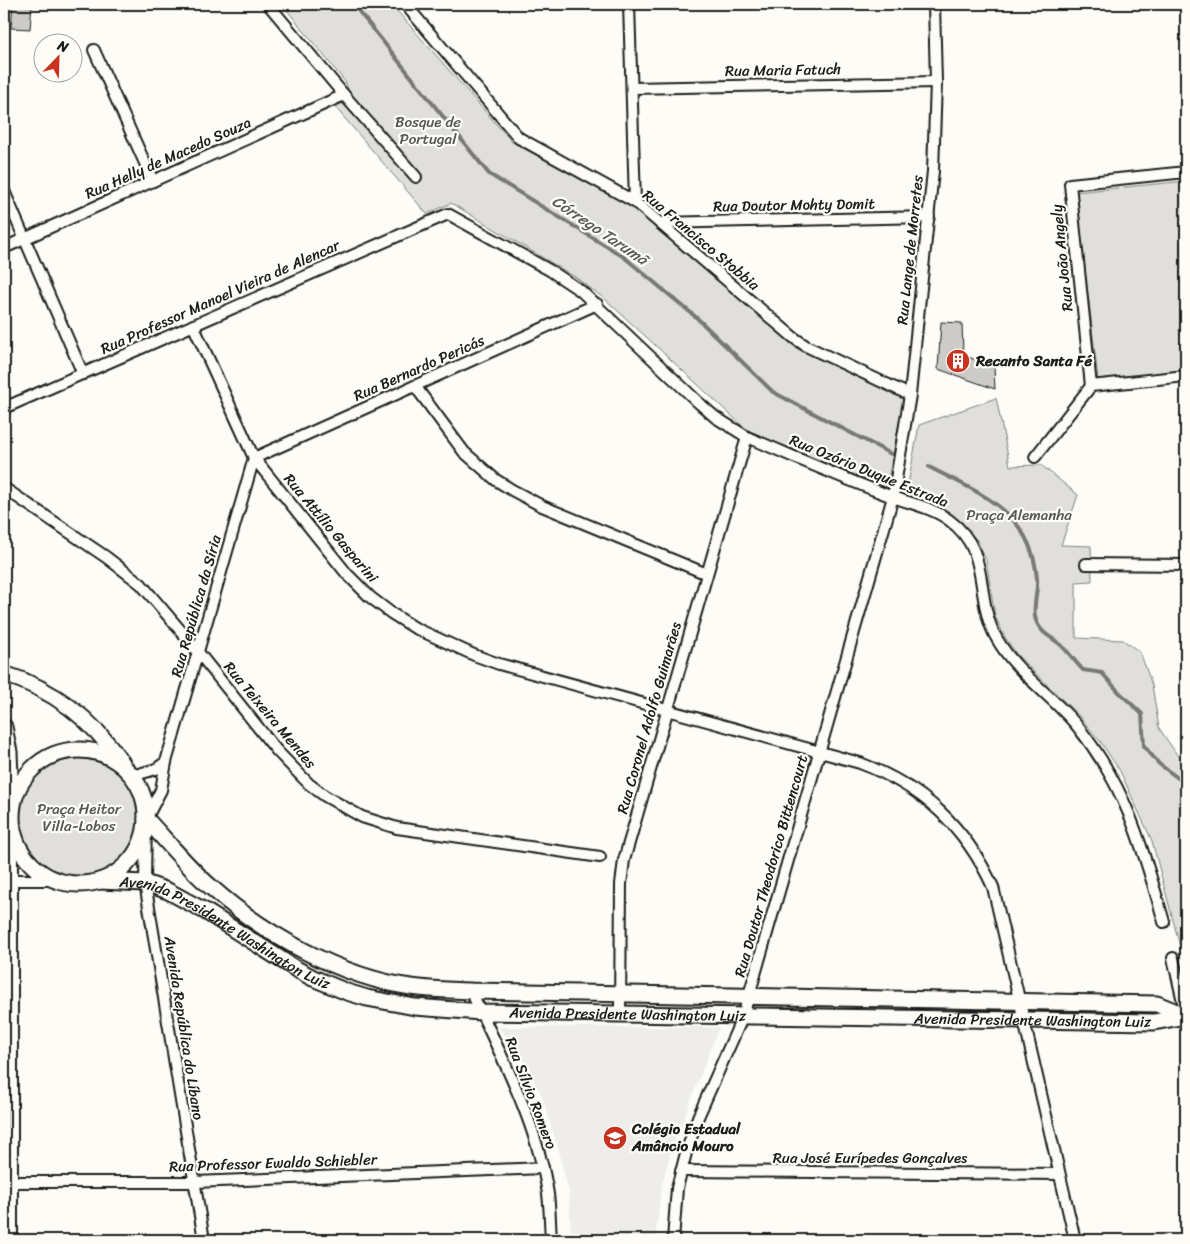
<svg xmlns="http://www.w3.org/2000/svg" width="1190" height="1244" font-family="Sriracha,sans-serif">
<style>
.built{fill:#eeede9}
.green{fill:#e0dfdb;stroke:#7e7e7c}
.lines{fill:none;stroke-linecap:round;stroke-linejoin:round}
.stream{stroke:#797876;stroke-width:4}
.building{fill:#cccbc8;stroke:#1c1c1c}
.street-casing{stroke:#1c1c1c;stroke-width:14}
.secondary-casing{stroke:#1c1c1c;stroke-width:19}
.street{stroke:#fdfcf7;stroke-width:10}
.secondary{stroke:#fdfcf7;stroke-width:15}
.labels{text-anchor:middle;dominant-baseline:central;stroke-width:4.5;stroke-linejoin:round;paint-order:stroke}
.street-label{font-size:15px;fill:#1c1c1c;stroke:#fdfcf7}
.park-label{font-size:15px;fill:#575655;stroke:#fdfcf7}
.poi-label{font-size:15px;font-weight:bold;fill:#1c1c1c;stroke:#fdfcf7;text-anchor:start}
.water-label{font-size:16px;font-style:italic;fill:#5a5a58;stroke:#fdfcf7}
</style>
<rect width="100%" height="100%" fill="#fdfcf7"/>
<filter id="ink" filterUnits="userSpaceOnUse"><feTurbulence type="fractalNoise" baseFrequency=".02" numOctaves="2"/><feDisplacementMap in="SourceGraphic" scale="10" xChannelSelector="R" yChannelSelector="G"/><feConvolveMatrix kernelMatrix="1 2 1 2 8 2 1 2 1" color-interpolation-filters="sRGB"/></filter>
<g filter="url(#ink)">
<polygon class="built" points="498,1027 719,1027 670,1154 662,1184 655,1239 571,1238 569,1192 559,1151 541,1094 524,1061"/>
<g class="green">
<path d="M282,4h109l121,138 125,68 159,138 108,51 -18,90 -139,-59 -142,-131 -30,-22 -124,-74 -24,11 -92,-107c14,-7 16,-9 11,-24z"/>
<polygon points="1186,181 1186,370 1098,379 1076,192"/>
<polygon points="996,398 1010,466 1041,465 1078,495 1061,545 1091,546 1092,581 1076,582 1076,638 1123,640 1140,652 1152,685 1159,728 1186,768 1186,969 1152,841 1120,771 1100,741 1079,716 1017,655 1005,637 995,616 986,560 977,540 956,519 936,506 906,495 919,425"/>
<circle cx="79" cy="817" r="60"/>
</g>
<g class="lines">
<g class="stream">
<polyline points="353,4 489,174 624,257 697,318 773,392 893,455"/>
<path d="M929,467c52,27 103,45 108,112 1,12 -4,26 -2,38 4,17 18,20 28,30 7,7 13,16 20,23l19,3 17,19 23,22 2,32 15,18 27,20"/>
</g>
</g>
<g class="building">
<polygon points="13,4 32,4 30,29 11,28"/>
<polygon points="941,322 962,323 963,355 994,367 995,389 938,369"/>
</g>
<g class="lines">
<g class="street-casing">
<g id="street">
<polyline points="268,4 344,95 416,177"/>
<polyline points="405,4 519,138 635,202 793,337 806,346 910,395"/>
<polyline points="629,4 635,202"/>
<polyline points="94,50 153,181"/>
<polyline points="632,88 936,82"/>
<polyline points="4,191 83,374"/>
<polyline points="660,223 929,217"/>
<polyline points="4,248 344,95"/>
<path d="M193,325l61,133 93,116 23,23 21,16 24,15 59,27 25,9 361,99c63,24 105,63 133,124l82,353"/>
<polyline points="415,386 464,452 496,480 512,490 542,506 707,574"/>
<polyline points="1091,386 1070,184 1186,172"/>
<path d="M4,408l444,-194 103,57 30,20 118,112 16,14 32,20c48,20 97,42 146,60 19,7 40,11 56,23 44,32 24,78 48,119 20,35 56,57 81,88 49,61 65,122 86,195"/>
<polyline points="1035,457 1091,386 1186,376"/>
<polyline points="4,488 106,557 141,584 186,637 277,751 309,784 325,796 362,817 397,828 600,857"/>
<polyline points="1086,564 1186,565"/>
<polyline points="132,776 156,769 166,762"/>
<polyline points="4,880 54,880"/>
<polyline points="1173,958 1186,1015"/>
<path d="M471,991c30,65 66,131 77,203 2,15 2,31 3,46"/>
<polyline points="620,1014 621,884 624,860 747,437"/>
<polyline points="681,1171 1059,1174"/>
<polyline points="4,1182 195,1182 543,1168"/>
<polyline points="12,1240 12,829"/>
<polyline points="204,1240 145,883 146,819 161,790 166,762 254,458 597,304"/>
<polyline points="673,1240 677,1188 686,1153 698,1117 743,1016 893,497 910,395 933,171 936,82 934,4"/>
</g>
</g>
<g class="secondary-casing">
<g id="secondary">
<path d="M4,674c49,15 89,46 118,89"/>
<polyline points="4,727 9,752 11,802"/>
<circle cx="79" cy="817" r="67"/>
<path d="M146,819c22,23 42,49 66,69 53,47 129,89 199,99 20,3 40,3 60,4l686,13 29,12"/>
<path id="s1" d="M99,881l46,2 23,8 37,20 91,58 17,9 34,14 20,6 48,9 66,5 673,10 32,-6"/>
</g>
</g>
<use href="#street" class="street"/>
<use href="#secondary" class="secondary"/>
</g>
</g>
<defs>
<g id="building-disc" transform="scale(1.25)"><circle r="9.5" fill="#c8321e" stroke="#fdfcf7"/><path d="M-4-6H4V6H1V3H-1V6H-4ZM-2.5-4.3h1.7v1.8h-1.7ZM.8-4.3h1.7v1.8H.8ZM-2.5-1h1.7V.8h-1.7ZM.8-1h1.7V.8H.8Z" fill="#fff"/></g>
<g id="school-disc" transform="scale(1.25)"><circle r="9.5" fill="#c8321e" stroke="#fdfcf7"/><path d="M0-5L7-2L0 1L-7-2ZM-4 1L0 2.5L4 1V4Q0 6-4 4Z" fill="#fff"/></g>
</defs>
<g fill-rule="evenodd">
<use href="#building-disc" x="958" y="361"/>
<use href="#school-disc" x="615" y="1138"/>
</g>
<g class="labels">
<g class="street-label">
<text transform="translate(783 70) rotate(-1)">Rua Maria Fatuch</text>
<text transform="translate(168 158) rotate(-24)">Rua Helly de Macedo Souza</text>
<text transform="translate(794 205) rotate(-1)">Rua Doutor Mohty Domit</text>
<text transform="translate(701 240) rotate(40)">Rua Francisco Stobbia</text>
<text transform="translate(910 250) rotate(-84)">Rua Lange de Morretes</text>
<text transform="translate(1062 258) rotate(-96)">Rua João Angely</text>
<text transform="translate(220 297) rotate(-24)">Rua Professor Manoel Vieira de Alencar</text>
<text transform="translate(419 368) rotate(-24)">Rua Bernardo Pericás</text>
<text transform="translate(869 471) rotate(22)">Rua Ozório Duque Estrada</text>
<text transform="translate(331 528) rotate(50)">Rua Attílio Gasparini</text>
<text transform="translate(196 606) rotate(-74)">Rua República da Síria</text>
<text transform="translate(270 715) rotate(50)">Rua Teixeira Mendes</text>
<text transform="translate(649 718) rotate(-74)">Rua Coronel Adolfo Guimarães</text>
<text transform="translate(771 866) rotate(-74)">Rua Doutor Theodorico Bittencourt</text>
<text stroke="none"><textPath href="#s1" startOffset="139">Avenida Presidente Washington Luiz</textPath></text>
<text stroke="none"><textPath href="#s1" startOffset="559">Avenida Presidente Washington Luiz</textPath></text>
<text stroke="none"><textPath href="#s1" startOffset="964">Avenida Presidente Washington Luiz</textPath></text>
<text transform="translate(184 1028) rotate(81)">Avenida República do Líbano</text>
<text transform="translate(531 1093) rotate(69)">Rua Sílvio Romero</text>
<text x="870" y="1158">Rua José Eurípedes Gonçalves</text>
<text transform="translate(273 1163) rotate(-2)">Rua Professor Ewaldo Schiebler</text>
</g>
<g class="park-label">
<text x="428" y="122">Bosque de<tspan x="428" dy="17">Portugal</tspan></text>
<text x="1019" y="515">Praça Alemanha</text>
<text x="79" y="809">Praça Heitor<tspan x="79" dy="17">Villa-Lobos</tspan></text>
</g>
<g class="poi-label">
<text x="976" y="361">Recanto Santa Fé</text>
<text x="632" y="1129">Colégio Estadual<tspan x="632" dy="17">Amâncio Mouro</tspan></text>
</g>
<g class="water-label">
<text transform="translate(600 230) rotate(34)">Córrego Tarumã</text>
</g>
</g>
<rect width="1190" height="1244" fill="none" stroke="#fdfcf7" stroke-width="20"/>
<rect x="10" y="10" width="1170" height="1224" fill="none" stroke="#1c1c1c" stroke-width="2" filter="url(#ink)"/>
<g transform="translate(58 58) rotate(23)"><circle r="24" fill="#fdfcf7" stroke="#a3a29f"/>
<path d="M0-4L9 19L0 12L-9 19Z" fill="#c8321e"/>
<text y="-8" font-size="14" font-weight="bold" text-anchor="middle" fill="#1c1c1c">N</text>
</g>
</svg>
